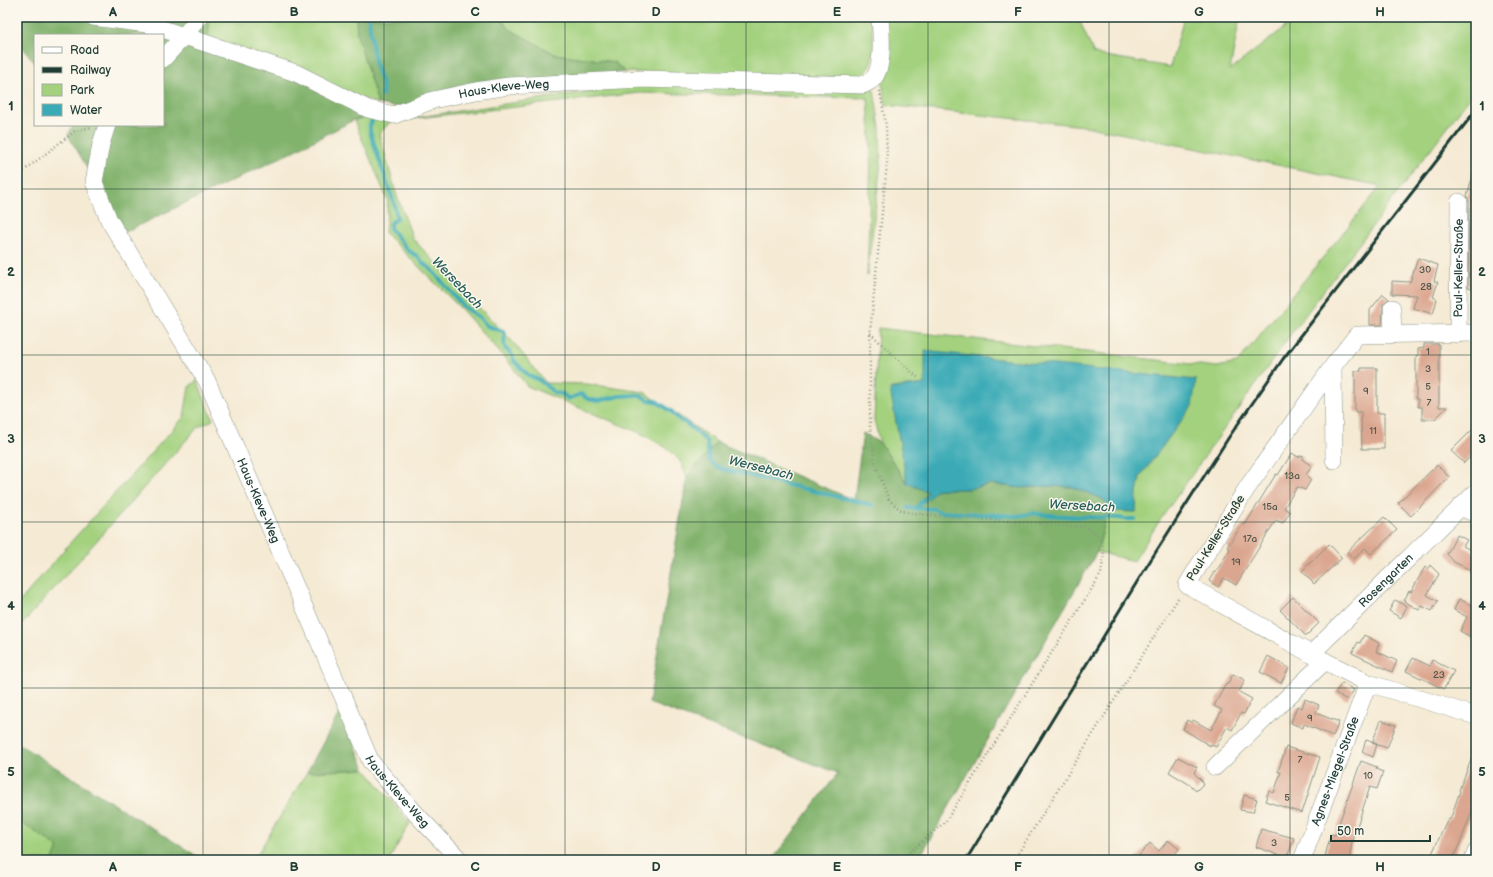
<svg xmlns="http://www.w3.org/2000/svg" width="1493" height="877" font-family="'Balsamiq Sans',sans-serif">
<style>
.green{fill:#a3d17e;stroke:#618759}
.forest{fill:#82b36d;stroke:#507850}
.water{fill:#3aaab6;stroke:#2c7475}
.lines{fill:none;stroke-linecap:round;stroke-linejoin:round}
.stream{stroke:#3aaab6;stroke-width:4}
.building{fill:#dba68f}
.minor-casing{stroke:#8a9484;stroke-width:18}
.path{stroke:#8a9484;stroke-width:2.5;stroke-dasharray:1 3;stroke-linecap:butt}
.minor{stroke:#fff;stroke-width:17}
.rail{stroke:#1f3d34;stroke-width:3}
.grid{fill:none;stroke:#1f3d34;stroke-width:1;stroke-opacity:0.55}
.labels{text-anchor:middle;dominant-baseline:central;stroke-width:3;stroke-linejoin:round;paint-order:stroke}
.number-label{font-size:10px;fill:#4e574b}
.street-label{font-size:12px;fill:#1f3d34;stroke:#fbf7ec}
.water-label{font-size:13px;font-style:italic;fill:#275e5b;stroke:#fbf7ec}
.neatline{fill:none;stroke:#1f3d34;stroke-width:1.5}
.grid-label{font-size:13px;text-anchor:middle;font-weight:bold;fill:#1f3d34}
</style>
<rect width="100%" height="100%" fill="#fbf7ec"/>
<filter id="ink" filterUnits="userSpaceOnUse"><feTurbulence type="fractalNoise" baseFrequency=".025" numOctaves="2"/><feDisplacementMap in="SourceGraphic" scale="8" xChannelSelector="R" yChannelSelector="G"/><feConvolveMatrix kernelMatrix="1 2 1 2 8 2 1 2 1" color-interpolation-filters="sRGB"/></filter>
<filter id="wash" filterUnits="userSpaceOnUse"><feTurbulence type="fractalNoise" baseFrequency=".012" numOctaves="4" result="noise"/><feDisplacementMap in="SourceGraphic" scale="16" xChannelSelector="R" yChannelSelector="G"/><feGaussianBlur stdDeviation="0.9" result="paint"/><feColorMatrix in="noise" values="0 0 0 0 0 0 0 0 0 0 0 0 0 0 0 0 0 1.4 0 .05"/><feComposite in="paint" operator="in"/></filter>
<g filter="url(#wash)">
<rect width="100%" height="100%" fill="#f5ead4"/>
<g class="green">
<polygon points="207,17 223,17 234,22 250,22 260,17 356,17 357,35 378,104 208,42"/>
<polygon points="499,17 872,17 874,52 869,69 860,78 625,72 614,62 555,54 510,30"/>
<polygon points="883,17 1078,17 1094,54 1170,67 1184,18 1198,20 1201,17 1240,17 1230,70 1298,17 1476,17 1476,89 1291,334 1158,523 1134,561 1097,552 1108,511 1136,512 1137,492 1140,477 1192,406 925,384 891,388 907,483 880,443 874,420 878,328 1217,367 1237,363 1381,186 1084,126 886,105 882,82 885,48"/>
<polygon points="639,84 864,91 874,90 880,128 881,162 867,276 871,155 868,98 640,93 391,121 379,134 397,196 413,239 457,285 513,342 546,383 587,384 644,392 717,442 687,477 680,461 667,448 640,433 527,386 510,364 464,312 385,233 388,201 354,120 372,116 391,121"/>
<polygon points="197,380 213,420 198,427 17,630 17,605 69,544 184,417 189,387"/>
<polygon points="365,769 410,823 389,860 254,860 307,772"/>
<polygon points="17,820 59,847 53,860 17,860"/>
</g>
<g class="forest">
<polygon points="17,17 207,17 209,31 207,51 293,77 372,116 354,120 292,152 125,232 68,135 73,125 163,125 163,35 35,35 35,63 17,40"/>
<polygon points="356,17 499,17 511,30 555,54 614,62 625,72 395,107 378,104 357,35"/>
<polygon points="863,433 880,443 907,483 928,492 923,501 937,489 968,489 991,484 1021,488 1045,486 1072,487 1101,498 1108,505 1108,511 1097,552 918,860 774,860 773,859 838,773 649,703 687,477 717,442 854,500"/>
<polygon points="341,710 365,769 307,772"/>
<polygon points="17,743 203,860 53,860 58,847 17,820"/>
</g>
<polygon class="water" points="925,351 1196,380 1192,406 1140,477 1137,492 1136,512 1108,511 1108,505 1101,498 1072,487 1045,486 1021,488 991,484 968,489 937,489 925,502 922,501 928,492 907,483 890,389 925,384"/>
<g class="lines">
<g class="stream">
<path d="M369,17c1,15 3,30 6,45 2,13 10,21 7,33"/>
<polyline points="372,121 370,125 370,132 394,203 397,218 390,224 390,228 408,250 418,257 425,265 429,267 464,307 479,317 487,326 503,331 505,335 504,342 505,348 512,355 514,361 528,375 539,380 550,389 555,393 563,394 568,399 581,394 588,399 598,401 620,396 637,395 643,397 648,400 656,401 671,411 681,421 686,423 700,435 707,442 709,459 711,463 722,469 872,505"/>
<path d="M908,508l26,1 6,3 77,4 17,-3 4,1c27,3 54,3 81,4l5,1h11"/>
<polyline points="916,508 922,501"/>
</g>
</g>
<g id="blocks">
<g class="building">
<polygon points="1473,174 1476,175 1476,289 1468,287 1469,202 1467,196"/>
<polygon points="1418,258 1438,265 1434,281 1438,282 1433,297 1437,299 1433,314 1413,308 1417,295 1392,294 1392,281 1410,282"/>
<polygon points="1383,294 1389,299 1383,304 1382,325 1370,325 1370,310"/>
<polygon points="1424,344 1439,344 1439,407 1447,407 1435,419 1422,419 1422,407 1418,407 1418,399 1416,399 1416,356 1418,356 1418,349 1424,348"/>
<polygon points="1361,368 1377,368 1377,413 1384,413 1384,449 1362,449 1361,412 1355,412 1355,371 1361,371"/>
<polygon points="1476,426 1476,451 1464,463 1451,451"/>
<polygon points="1292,453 1298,457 1303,455 1303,460 1312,466 1306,475 1311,480 1305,490 1297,487 1284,508 1290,512 1283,523 1276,520 1236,585 1224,578 1218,587 1209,581 1214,572 1216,572 1230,549 1227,547 1243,524 1245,525 1276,474 1278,475"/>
<polygon points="1437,465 1449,477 1411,516 1398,503"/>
<polygon points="1384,517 1397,530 1371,554 1365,548 1354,559 1347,552"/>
<polygon points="1457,535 1467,540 1463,546 1476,553 1476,573 1454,562 1447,554"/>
<polygon points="1329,544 1342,558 1314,584 1302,571"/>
<polygon points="1430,565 1439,574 1427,595 1438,601 1432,611 1422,606 1419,610 1404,601 1409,591 1411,592 1425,567 1428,569"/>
<polygon points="1293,597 1319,623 1306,636 1280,610"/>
<polygon points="1459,599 1473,606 1476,601 1476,640 1460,631 1467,617 1454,610"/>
<polygon points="1395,600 1407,606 1401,618 1389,611"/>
<polygon points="1364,635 1379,643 1376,651 1397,661 1392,672 1352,653 1358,642 1360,643"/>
<polygon points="1268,656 1289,668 1281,683 1260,672"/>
<polygon points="1413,658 1430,666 1432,660 1454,671 1444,689 1406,671"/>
<polygon points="1233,674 1245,680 1239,692 1252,699 1244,714 1241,713 1232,730 1227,727 1216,747 1210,744 1210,746 1183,729 1187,720 1192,723 1193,720 1211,730 1222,710 1214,706 1226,684 1227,685"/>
<polygon points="1342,683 1354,690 1347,700 1335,693"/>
<polygon points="1305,699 1319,705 1316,713 1339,722 1333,736 1304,724 1303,728 1291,723 1297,706 1302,708"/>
<polygon points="1381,720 1396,725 1387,748 1372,743"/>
<polygon points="1366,740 1377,744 1373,757 1362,752"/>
<polygon points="1286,747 1320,757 1302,813 1265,801 1269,791 1274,793 1281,772 1278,772"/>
<polygon points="1476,748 1476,801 1460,843 1452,860 1429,860 1448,819 1450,820 1460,791 1459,790"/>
<polygon points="1178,757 1197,767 1194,773 1204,783 1196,791 1192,786 1169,772"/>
<polygon points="1361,761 1377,767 1376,769 1383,772 1377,789 1370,787 1355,832 1354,831 1349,860 1339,860 1325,856 1331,834 1335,835"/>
<polygon points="1244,795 1257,799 1253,812 1240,810"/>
<polygon points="1261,829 1294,838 1287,858 1256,847"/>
<polygon points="1168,840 1179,849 1170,860 1135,860 1150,843 1159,851"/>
</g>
</g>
</g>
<g filter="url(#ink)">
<use href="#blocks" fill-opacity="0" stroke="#8a9484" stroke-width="1"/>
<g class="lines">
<g class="minor-casing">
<g id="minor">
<polyline points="93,17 147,24 184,36 199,17"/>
<path id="s1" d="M163,59l21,-23 112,37 72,36 26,6 39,-15 43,-9 33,-5 132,-7 222,6c3,-2 7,-3 9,-5 13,-12 9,-47 8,-63"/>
<path id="s2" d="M107,125l-6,19 -7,38 15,38 98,161 164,381 46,53 43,45"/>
<polyline points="1392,308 1393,335"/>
<polyline points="1476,333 1357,335 1333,366 1247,488 1187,585 1311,654 1368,683 1476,716"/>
<path id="s3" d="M1458,334l1,-132"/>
<polyline points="1333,366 1334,460"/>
<polyline points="1460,507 1476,514"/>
<path id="s4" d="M1311,654l165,-162"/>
<polyline points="1215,767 1325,661"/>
<path id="s5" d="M1302,860l66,-177"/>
<polyline points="1473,860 1476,852"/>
</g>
</g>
<g class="path">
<path d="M880,91l6,35 1,37 -17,170v94l5,36 14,37 13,11 26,4 157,12c24,11 19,25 16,47l-155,247 -45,39"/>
<polyline points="17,176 75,131 91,127"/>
<polyline points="870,333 918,378"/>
<polyline points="1014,860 1179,597"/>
</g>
<use href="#minor" class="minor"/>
<polyline class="rail" points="966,860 1145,569 1229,437 1283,359 1476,110"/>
</g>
</g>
<path class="grid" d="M203,17v843M384,17v843M565,17v843M746,17v843M928,17v843M1109,17v843M1290,17v843M17,189h1459M17,355h1459M17,522h1459M17,688h1459"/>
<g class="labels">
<g class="number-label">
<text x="1425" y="270">30</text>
<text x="1426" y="287">28</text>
<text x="1428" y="352">1</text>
<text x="1428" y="369">3</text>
<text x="1428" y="387">5</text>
<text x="1366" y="391">9</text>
<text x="1429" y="403">7</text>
<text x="1373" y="431">11</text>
<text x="1292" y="476">13a</text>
<text x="1270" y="507">15a</text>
<text x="1250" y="539">17a</text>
<text x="1236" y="562">19</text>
<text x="1439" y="675">23</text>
<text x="1310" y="718">9</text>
<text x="1300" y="760">7</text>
<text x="1368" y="776">10</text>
<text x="1287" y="798">5</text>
<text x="1274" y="843">3</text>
</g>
<g class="street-label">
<text stroke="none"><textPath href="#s1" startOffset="370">Haus-Kleve-Weg</textPath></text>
<text stroke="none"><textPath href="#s3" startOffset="66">Paul-Keller-Straße</textPath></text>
<text stroke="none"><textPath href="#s2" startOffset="418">Haus-Kleve-Weg</textPath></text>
<text transform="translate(1216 538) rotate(-58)">Paul-Keller-Straße</text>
<text stroke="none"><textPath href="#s4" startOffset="105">Rosengarten</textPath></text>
<text stroke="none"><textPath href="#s5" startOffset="95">Agnes-Miegel-Straße</textPath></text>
<text stroke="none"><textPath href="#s2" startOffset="742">Haus-Kleve-Weg</textPath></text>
</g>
<g class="water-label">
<text transform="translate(457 283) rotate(46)">Wersebach</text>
<text transform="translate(761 468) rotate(14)">Wersebach</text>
<text transform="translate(1082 506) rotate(3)">Wersebach</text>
</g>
</g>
<rect width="1493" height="877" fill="none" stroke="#fbf7ec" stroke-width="44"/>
<rect x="34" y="34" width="130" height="92" fill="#fbf7ec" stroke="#a3ada2"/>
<rect x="42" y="47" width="20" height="6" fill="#ffffff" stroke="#a3ada2"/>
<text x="70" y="54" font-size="12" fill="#1f3d34">Road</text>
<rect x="42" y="67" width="20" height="6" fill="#1f3d34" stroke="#a3ada2"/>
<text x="70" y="74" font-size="12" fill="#1f3d34">Railway</text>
<rect x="42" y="84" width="20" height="12" fill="#a3d17e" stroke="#a3ada2"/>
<text x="70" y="94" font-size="12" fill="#1f3d34">Park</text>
<rect x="42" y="104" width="20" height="12" fill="#3aaab6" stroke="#a3ada2"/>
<text x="70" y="114" font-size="12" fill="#1f3d34">Water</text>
<path d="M1331 835v6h99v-6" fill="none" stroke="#1f3d34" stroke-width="2"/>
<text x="1337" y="835" font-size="12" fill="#1f3d34" stroke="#fbf7ec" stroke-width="3" paint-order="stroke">50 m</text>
<rect x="22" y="22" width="1449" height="833" class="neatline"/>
<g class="grid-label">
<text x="113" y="16">A</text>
<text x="294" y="16">B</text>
<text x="475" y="16">C</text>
<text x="656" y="16">D</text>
<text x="837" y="16">E</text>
<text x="1018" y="16">F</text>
<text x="1199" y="16">G</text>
<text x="1380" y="16">H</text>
<text x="11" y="110">1</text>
<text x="1482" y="110">1</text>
<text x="11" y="276">2</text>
<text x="1482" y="276">2</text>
<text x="11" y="443">3</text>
<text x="1482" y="443">3</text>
<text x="11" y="610">4</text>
<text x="1482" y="610">4</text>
<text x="11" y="776">5</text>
<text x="1482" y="776">5</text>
<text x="113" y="871">A</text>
<text x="294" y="871">B</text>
<text x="475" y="871">C</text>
<text x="656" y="871">D</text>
<text x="837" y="871">E</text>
<text x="1018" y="871">F</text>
<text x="1199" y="871">G</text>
<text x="1380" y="871">H</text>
</g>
</svg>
